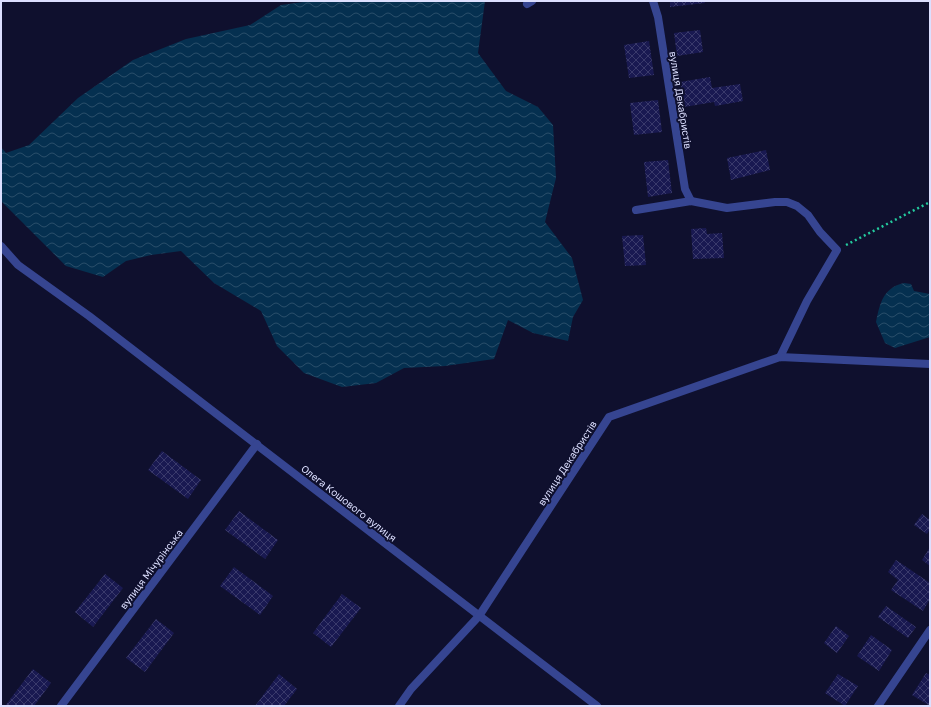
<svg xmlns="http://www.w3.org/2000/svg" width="931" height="707" font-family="'Golos Text',sans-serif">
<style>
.water{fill:url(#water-waves)}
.building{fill:url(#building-cross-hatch)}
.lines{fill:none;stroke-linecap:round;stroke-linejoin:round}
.path{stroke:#24cb9e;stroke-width:2.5;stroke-dasharray:2 3;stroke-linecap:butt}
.street{stroke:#364591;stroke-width:8}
.labels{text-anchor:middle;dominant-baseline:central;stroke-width:4;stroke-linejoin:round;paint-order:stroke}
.street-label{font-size:10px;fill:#dcdfff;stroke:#0f102e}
</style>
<defs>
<pattern id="water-waves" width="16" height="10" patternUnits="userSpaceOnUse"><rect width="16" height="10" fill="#053050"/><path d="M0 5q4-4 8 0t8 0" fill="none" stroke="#294e6a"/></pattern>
<pattern id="building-cross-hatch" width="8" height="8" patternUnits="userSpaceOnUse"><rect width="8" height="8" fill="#191951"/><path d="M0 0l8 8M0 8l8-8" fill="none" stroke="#3a3a6b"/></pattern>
</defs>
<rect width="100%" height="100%" fill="#0f102e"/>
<g class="water">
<polygon points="311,1 485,1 478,53 506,91 538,107 553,125 556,178 545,222 572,258 583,300 573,317 568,341 533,333 508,320 494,359 445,366 404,368 376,383 342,387 304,373 277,346 261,311 214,283 181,251 151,255 126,261 103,277 66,266 1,201 1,147 6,153 29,145 78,98 133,60 186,39 250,25 281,5"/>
<path d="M904,283l7,1 3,7 16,3v43l-35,11 -10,-5 -9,-21c4,-19 7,-34 28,-39z"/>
</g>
<g class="building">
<polygon points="670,1 704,1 705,3 670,7"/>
<polygon points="700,30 703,52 677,56 674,33"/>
<polygon points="649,41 654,75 629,78 624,45"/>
<polygon points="710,77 712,88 740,84 743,101 715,106 714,102 684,107 680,82"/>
<polygon points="658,100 662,132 634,135 630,103"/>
<polygon points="766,150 770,170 731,180 727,158"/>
<polygon points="668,160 672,193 648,197 644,162"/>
<polygon points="706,228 707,234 722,233 724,258 693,259 691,229"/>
<polygon points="643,235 646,265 625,266 622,236"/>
<polygon points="162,451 201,480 188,499 148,470"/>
<polygon points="239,511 278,540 265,559 225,530"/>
<polygon points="922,514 930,520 930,529 927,534 914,525"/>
<polygon points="930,547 930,566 922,560"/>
<polygon points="896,560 930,583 930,599 923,611 891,590 898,580 888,572"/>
<polygon points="234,567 273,596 260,615 220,586"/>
<polygon points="105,574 123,588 93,627 75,612"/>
<polygon points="342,594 361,608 331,647 313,633"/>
<polygon points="886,606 916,627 908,638 878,617"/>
<polygon points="156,619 174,633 145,672 126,658"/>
<polygon points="836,626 849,636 837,653 824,643"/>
<polygon points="871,635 892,650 879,671 857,656"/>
<polygon points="33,669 51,683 34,706 5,706"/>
<polygon points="926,673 930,675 930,706 912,695"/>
<polygon points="279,674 297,689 284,706 255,706"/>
<polygon points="838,674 858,686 845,706 825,693"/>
</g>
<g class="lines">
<polyline class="path" points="846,245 930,202"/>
<g class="street">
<polyline points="653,1 658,17 685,189 691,201"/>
<polyline points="527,4 532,1"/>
<polyline points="636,210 691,201 727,208 775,202 787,202 797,206 808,215 820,232 837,250 807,301 780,357"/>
<polyline points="1,246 18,265 89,316 597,706"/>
<polyline points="61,706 257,444"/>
<polyline points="399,706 411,689 479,616 609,417 780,357 930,364"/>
<polyline points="878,706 930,630"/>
</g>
</g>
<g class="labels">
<g class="street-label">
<text transform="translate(681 100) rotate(81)">вулиця Декабристів</text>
<text transform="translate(567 463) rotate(-57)">вулиця Декабристів</text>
<text transform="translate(349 503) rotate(38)">Олега Кошового вулиця</text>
<text transform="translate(151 569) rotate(-53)">вулиця Мічурінська</text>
</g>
</g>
<rect width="931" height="707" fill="none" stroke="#dcdfff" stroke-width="4"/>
</svg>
